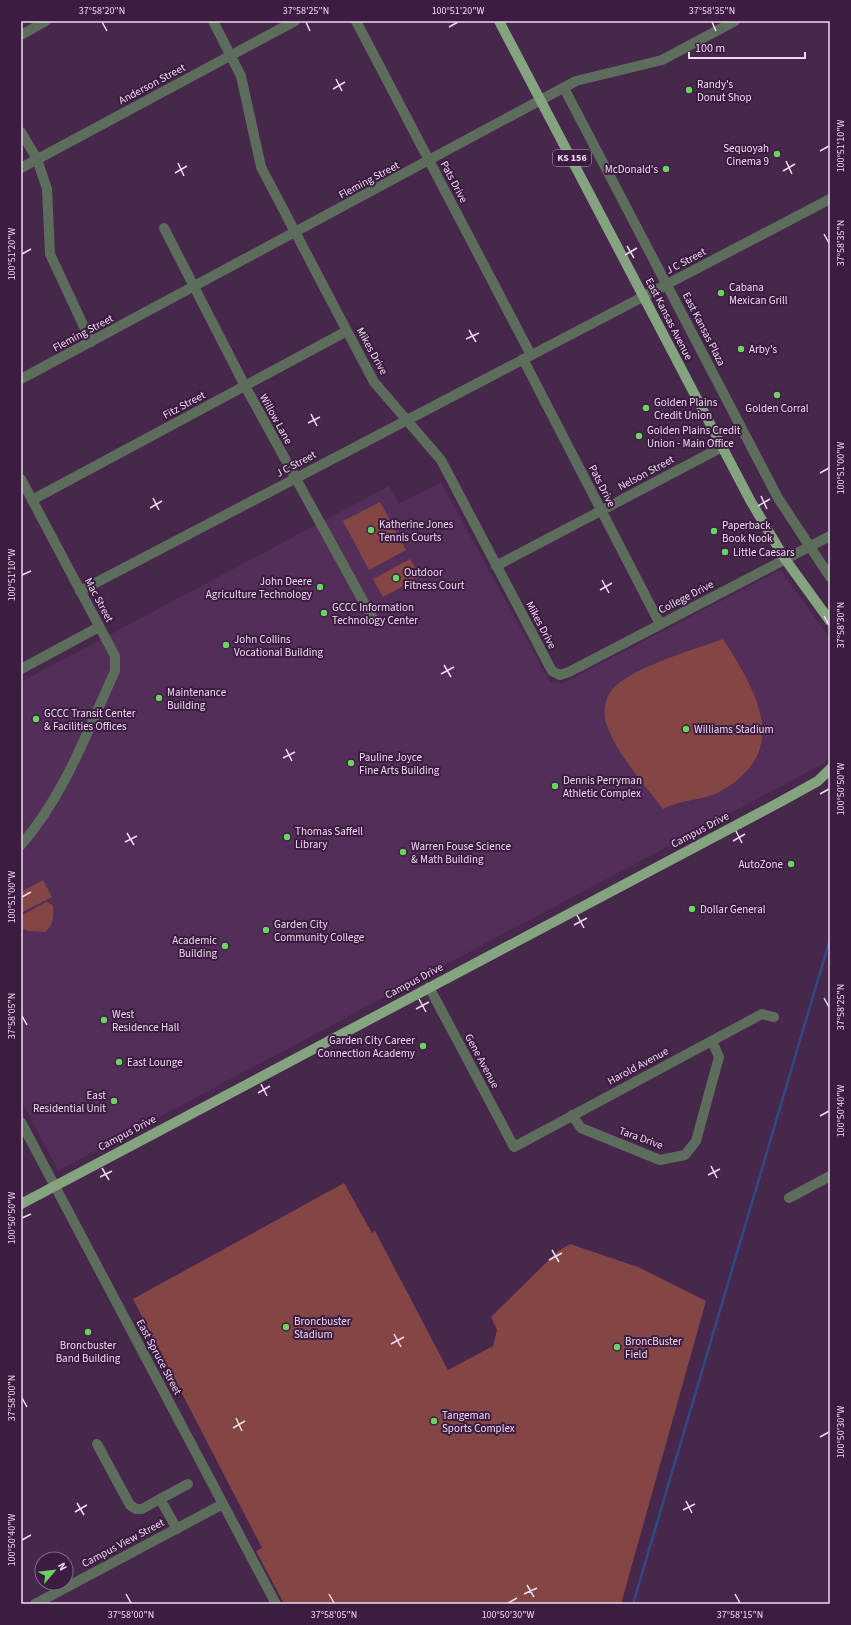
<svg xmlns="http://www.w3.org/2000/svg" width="851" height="1625" font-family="'Source Sans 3',sans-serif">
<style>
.built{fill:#532e59}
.green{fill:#834645}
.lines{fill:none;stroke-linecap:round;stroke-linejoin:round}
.stream{stroke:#2d4c86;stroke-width:2.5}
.minor{stroke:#5d6d5b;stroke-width:10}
.major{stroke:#84a480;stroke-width:10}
.ticks{fill:none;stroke:#eedaf0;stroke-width:1.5}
.poi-dot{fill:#6cd362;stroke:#3c1c41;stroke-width:1.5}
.labels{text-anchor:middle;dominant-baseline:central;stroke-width:4;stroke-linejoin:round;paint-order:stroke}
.shield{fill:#3c1c41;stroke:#b9a1bc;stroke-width:1}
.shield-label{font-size:10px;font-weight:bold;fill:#eedaf0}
.street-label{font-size:11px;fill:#eedaf0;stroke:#3c1c41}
.poi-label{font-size:11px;fill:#eedaf0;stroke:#3c1c41;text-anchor:start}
.neatline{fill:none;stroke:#eedaf0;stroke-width:1.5}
.ticks-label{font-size:10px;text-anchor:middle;fill:#eedaf0}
</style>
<rect width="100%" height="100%" fill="#47274c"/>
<polygon class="built" points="441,482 550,682 563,683 780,570 830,638 830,760 58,1171 21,1100 21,682 389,486 399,504"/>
<g class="green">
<polygon points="380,502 406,550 369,570 343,521"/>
<polygon points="410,559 420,577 383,597 373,579"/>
<path d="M723,639c33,52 70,111 -2,152 -18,10 -40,8 -58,18 -19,-25 -48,-57 -57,-86 -3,-9 -1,-25 5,-32 16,-22 84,-42 112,-52z"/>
<polygon points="43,880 52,897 21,913 21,892"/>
<path d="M46,902l7,3c1,10 1,20 -8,27l-17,-1 -3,-2 -4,1v-14z"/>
<polygon points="344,1183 372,1233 375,1231 448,1370 493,1346 497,1330 491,1317 558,1251 570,1244 638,1267 706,1301 621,1604 284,1604 256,1551 262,1548 133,1299"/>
</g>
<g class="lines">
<polyline class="stream" points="633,1604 830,939"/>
<g class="minor">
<polyline points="213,21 241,76 261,167 347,331 374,382 441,460 552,671 560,675 569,672 830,536"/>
<polyline points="356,21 531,355"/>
<polyline points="21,35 46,21"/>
<polyline points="564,88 778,498 830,577"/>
<polyline points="21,132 37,159 47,189 50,254 91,342"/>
<polyline points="21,168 295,21"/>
<polyline points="164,228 245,386 373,619"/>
<polyline points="523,359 660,624"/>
<polyline points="21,379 576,81 662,60 735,21"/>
<path d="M21,479l94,177v15c-27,59 -51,125 -94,174"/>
<polyline points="32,500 347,331"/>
<polyline points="496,566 722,447"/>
<polyline points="80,591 830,199"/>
<polyline points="21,669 99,627"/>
<polyline points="429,987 514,1147 762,1014 774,1017"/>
<polyline points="572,1115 581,1128 660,1160 685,1155 696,1141 719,1057 712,1041"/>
<polyline points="21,1122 276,1604"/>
<polyline points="789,1198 830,1176"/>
<polyline points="97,1444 130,1505 136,1509 142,1509 160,1499"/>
<polyline points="177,1529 160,1499 188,1484"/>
<polyline points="35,1604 223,1504"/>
</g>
<g class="major">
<polyline points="499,21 750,500 785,559 830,621"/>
<polyline points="21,1204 780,802 818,781 830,769"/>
</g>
</g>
<path class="ticks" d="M102,22l5,9M306,22l4,9M712,22l4,9M449,27l9,-5M336,79l6,12M333,89l12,-7M820,151l9,-5M786,161l6,13M178,163l6,13M783,171l12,-7M175,173l12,-7M824,234l5,9M627,246l7,12M22,254l9,-5M625,255l12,-7M469,330l7,12M466,339l13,-6M311,414l6,12M308,423l12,-6M820,473l9,-5M761,496l6,13M153,498l6,12M758,506l12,-7M150,508l12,-7M22,575l9,-4M602,580l7,13M600,590l12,-7M824,616l5,9M444,665l7,12M441,674l13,-7M286,749l6,12M283,758l12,-6M820,794l9,-5M736,831l6,12M127,833l7,12M733,841l12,-7M125,842l12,-6M22,897l9,-5M577,915l7,13M574,925l13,-7M824,998l5,9M419,999l7,13M416,1009l13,-7M22,1016l5,9M261,1084l6,12M258,1093l12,-7M820,1116l9,-5M711,1166l6,12M102,1168l7,12M708,1175l12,-6M100,1177l12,-6M22,1218l9,-4M552,1250l7,12M549,1260l13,-7M394,1334l7,13M391,1344l13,-7M22,1398l5,9M236,1418l6,13M233,1428l12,-7M820,1437l9,-5M686,1501l6,12M77,1503l7,12M683,1510l12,-6M75,1512l12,-7M22,1540l9,-5M527,1585l7,12M126,1594l5,9M329,1594l5,9M524,1594l13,-6M735,1594l5,9M508,1603l9,-5"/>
<g class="poi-dot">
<circle cx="689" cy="90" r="4"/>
<circle cx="777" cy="154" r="4"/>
<circle cx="666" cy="169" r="4"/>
<circle cx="721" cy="293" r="4"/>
<circle cx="741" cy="349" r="4"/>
<circle cx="777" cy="395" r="4"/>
<circle cx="646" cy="408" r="4"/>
<circle cx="639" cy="436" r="4"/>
<circle cx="371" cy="530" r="4"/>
<circle cx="714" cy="531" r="4"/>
<circle cx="725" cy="552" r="4"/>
<circle cx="396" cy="578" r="4"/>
<circle cx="320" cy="587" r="4"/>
<circle cx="324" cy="613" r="4"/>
<circle cx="226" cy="645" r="4"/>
<circle cx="159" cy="698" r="4"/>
<circle cx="36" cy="719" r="4"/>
<circle cx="686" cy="729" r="4"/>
<circle cx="351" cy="763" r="4"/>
<circle cx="555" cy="786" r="4"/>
<circle cx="287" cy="837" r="4"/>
<circle cx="403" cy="852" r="4"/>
<circle cx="791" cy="864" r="4"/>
<circle cx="692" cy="909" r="4"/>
<circle cx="266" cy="930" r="4"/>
<circle cx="225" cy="946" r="4"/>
<circle cx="104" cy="1020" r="4"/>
<circle cx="423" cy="1046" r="4"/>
<circle cx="119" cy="1062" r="4"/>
<circle cx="114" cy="1101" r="4"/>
<circle cx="286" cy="1327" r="4"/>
<circle cx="88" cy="1332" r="4"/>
<circle cx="617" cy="1347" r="4"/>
<circle cx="434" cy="1421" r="4"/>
</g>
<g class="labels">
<rect class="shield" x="553" y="150" width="38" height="16" rx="3"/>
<g class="shield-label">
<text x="572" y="158">KS 156</text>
</g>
<g class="street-label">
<text transform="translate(152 84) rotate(-28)">Anderson Street</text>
<text transform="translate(369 180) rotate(-28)">Fleming Street</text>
<text transform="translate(454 182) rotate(62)">Pats Drive</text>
<text transform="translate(686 261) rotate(-28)">J C Street</text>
<text transform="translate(669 319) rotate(63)">East Kansas Avenue</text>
<text transform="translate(704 329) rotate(63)">East Kansas Plaza</text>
<text transform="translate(83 333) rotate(-28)">Fleming Street</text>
<text transform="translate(372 351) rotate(61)">Mikes Drive</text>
<text transform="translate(184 405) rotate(-28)">Fitz Street</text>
<text transform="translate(276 419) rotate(61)">Willow Lane</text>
<text transform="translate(296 464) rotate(-28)">J C Street</text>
<text transform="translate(646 473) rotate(-28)">Nelson Street</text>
<text transform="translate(602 486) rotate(63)">Pats Drive</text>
<text transform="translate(686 597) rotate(-27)">College Drive</text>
<text transform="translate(99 600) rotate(62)">Mac Street</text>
<text transform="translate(541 625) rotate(62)">Mikes Drive</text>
<text transform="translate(700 830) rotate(-28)">Campus Drive</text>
<text transform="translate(414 981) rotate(-28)">Campus Drive</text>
<text transform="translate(482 1061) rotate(62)">Gene Avenue</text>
<text transform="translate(638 1066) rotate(-28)">Harold Avenue</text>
<text transform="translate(127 1133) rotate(-28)">Campus Drive</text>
<text transform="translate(641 1138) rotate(20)">Tara Drive</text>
<text transform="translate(159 1357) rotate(62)">East Spruce Street</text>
<text transform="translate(123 1543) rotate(-28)">Campus View Street</text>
</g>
<g class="poi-label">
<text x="697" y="84">Randy's<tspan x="697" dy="13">Donut Shop</tspan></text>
<text x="769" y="148" text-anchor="end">Sequoyah<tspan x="769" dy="13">Cinema 9</tspan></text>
<text x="658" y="169" text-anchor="end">McDonald's</text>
<text x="729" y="287">Cabana<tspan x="729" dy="13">Mexican Grill</tspan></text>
<text x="749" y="349">Arby's</text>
<text x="654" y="402">Golden Plains<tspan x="654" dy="13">Credit Union</tspan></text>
<text x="777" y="408" text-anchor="middle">Golden Corral</text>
<text x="647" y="430">Golden Plains Credit<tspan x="647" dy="13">Union - Main Office</tspan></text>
<text x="379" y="524">Katherine Jones<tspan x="379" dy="13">Tennis Courts</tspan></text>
<text x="722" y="525">Paperback<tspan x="722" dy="13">Book Nook</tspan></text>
<text x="733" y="552">Little Caesars</text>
<text x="404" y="572">Outdoor<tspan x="404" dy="13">Fitness Court</tspan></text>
<text x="312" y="581" text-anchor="end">John Deere<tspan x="312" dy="13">Agriculture Technology</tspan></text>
<text x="332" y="607">GCCC Information<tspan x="332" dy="13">Technology Center</tspan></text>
<text x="234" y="639">John Collins<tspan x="234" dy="13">Vocational Building</tspan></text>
<text x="167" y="692">Maintenance<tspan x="167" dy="13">Building</tspan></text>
<text x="44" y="713">GCCC Transit Center<tspan x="44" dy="13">&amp; Facilities Offices</tspan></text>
<text x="694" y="729">Williams Stadium</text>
<text x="359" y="757">Pauline Joyce<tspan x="359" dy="13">Fine Arts Building</tspan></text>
<text x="563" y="780">Dennis Perryman<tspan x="563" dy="13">Athletic Complex</tspan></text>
<text x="295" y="831">Thomas Saffell<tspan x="295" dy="13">Library</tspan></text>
<text x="411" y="846">Warren Fouse Science<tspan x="411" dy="13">&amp; Math Building</tspan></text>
<text x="783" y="864" text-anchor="end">AutoZone</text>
<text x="700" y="909">Dollar General</text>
<text x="274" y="924">Garden City<tspan x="274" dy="13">Community College</tspan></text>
<text x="217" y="940" text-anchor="end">Academic<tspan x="217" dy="13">Building</tspan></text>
<text x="112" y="1014">West<tspan x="112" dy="13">Residence Hall</tspan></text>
<text x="415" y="1040" text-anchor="end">Garden City Career<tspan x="415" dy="13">Connection Academy</tspan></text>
<text x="127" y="1062">East Lounge</text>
<text x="106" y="1095" text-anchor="end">East<tspan x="106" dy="13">Residential Unit</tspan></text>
<text x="294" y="1321">Broncbuster<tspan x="294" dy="13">Stadium</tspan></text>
<text x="625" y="1341">BroncBuster<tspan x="625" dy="13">Field</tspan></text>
<text x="88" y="1345" text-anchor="middle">Broncbuster<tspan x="88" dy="13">Band Building</tspan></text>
<text x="442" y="1415">Tangeman<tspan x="442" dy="13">Sports Complex</tspan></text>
</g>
</g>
<rect width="851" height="1625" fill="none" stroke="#3c1c41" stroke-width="44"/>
<g transform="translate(54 1571) rotate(62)"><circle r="19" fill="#3c1c41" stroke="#836887"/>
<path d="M0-3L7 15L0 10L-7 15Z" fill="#6cd362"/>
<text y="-6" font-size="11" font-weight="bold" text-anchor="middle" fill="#eedaf0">N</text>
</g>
<path d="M689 52v6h116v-6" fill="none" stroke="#eedaf0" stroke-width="2"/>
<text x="695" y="52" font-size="12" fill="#eedaf0" stroke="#3c1c41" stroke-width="3" paint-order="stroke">100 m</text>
<rect x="22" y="22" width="807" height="1581" class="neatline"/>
<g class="ticks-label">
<text x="102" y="14">37°58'20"N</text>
<text x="306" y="14">37°58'25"N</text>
<text x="458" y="14">100°51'20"W</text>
<text x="712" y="14">37°58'35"N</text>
<text transform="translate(840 146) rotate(-90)" y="4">100°51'10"W</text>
<text transform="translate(840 243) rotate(-90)" y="4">37°58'35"N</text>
<text transform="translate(11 254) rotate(-90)" y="4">100°51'20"W</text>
<text transform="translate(840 468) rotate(-90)" y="4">100°51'00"W</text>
<text transform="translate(11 575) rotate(-90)" y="4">100°51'10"W</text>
<text transform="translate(840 625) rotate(-90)" y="4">37°58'30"N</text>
<text transform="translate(840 789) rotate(-90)" y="4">100°50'50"W</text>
<text transform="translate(11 897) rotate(-90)" y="4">100°51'00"W</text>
<text transform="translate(840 1007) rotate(-90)" y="4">37°58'25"N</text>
<text transform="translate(11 1016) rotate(-90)" y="4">37°58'05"N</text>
<text transform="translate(840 1111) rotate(-90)" y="4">100°50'40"W</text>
<text transform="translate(11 1218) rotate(-90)" y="4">100°50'50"W</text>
<text transform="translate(11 1398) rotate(-90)" y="4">37°58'00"N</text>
<text transform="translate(840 1432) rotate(-90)" y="4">100°50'30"W</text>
<text transform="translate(11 1540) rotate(-90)" y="4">100°50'40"W</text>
<text x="131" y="1618">37°58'00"N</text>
<text x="334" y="1618">37°58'05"N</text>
<text x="508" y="1618">100°50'30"W</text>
<text x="740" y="1618">37°58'15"N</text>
</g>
</svg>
